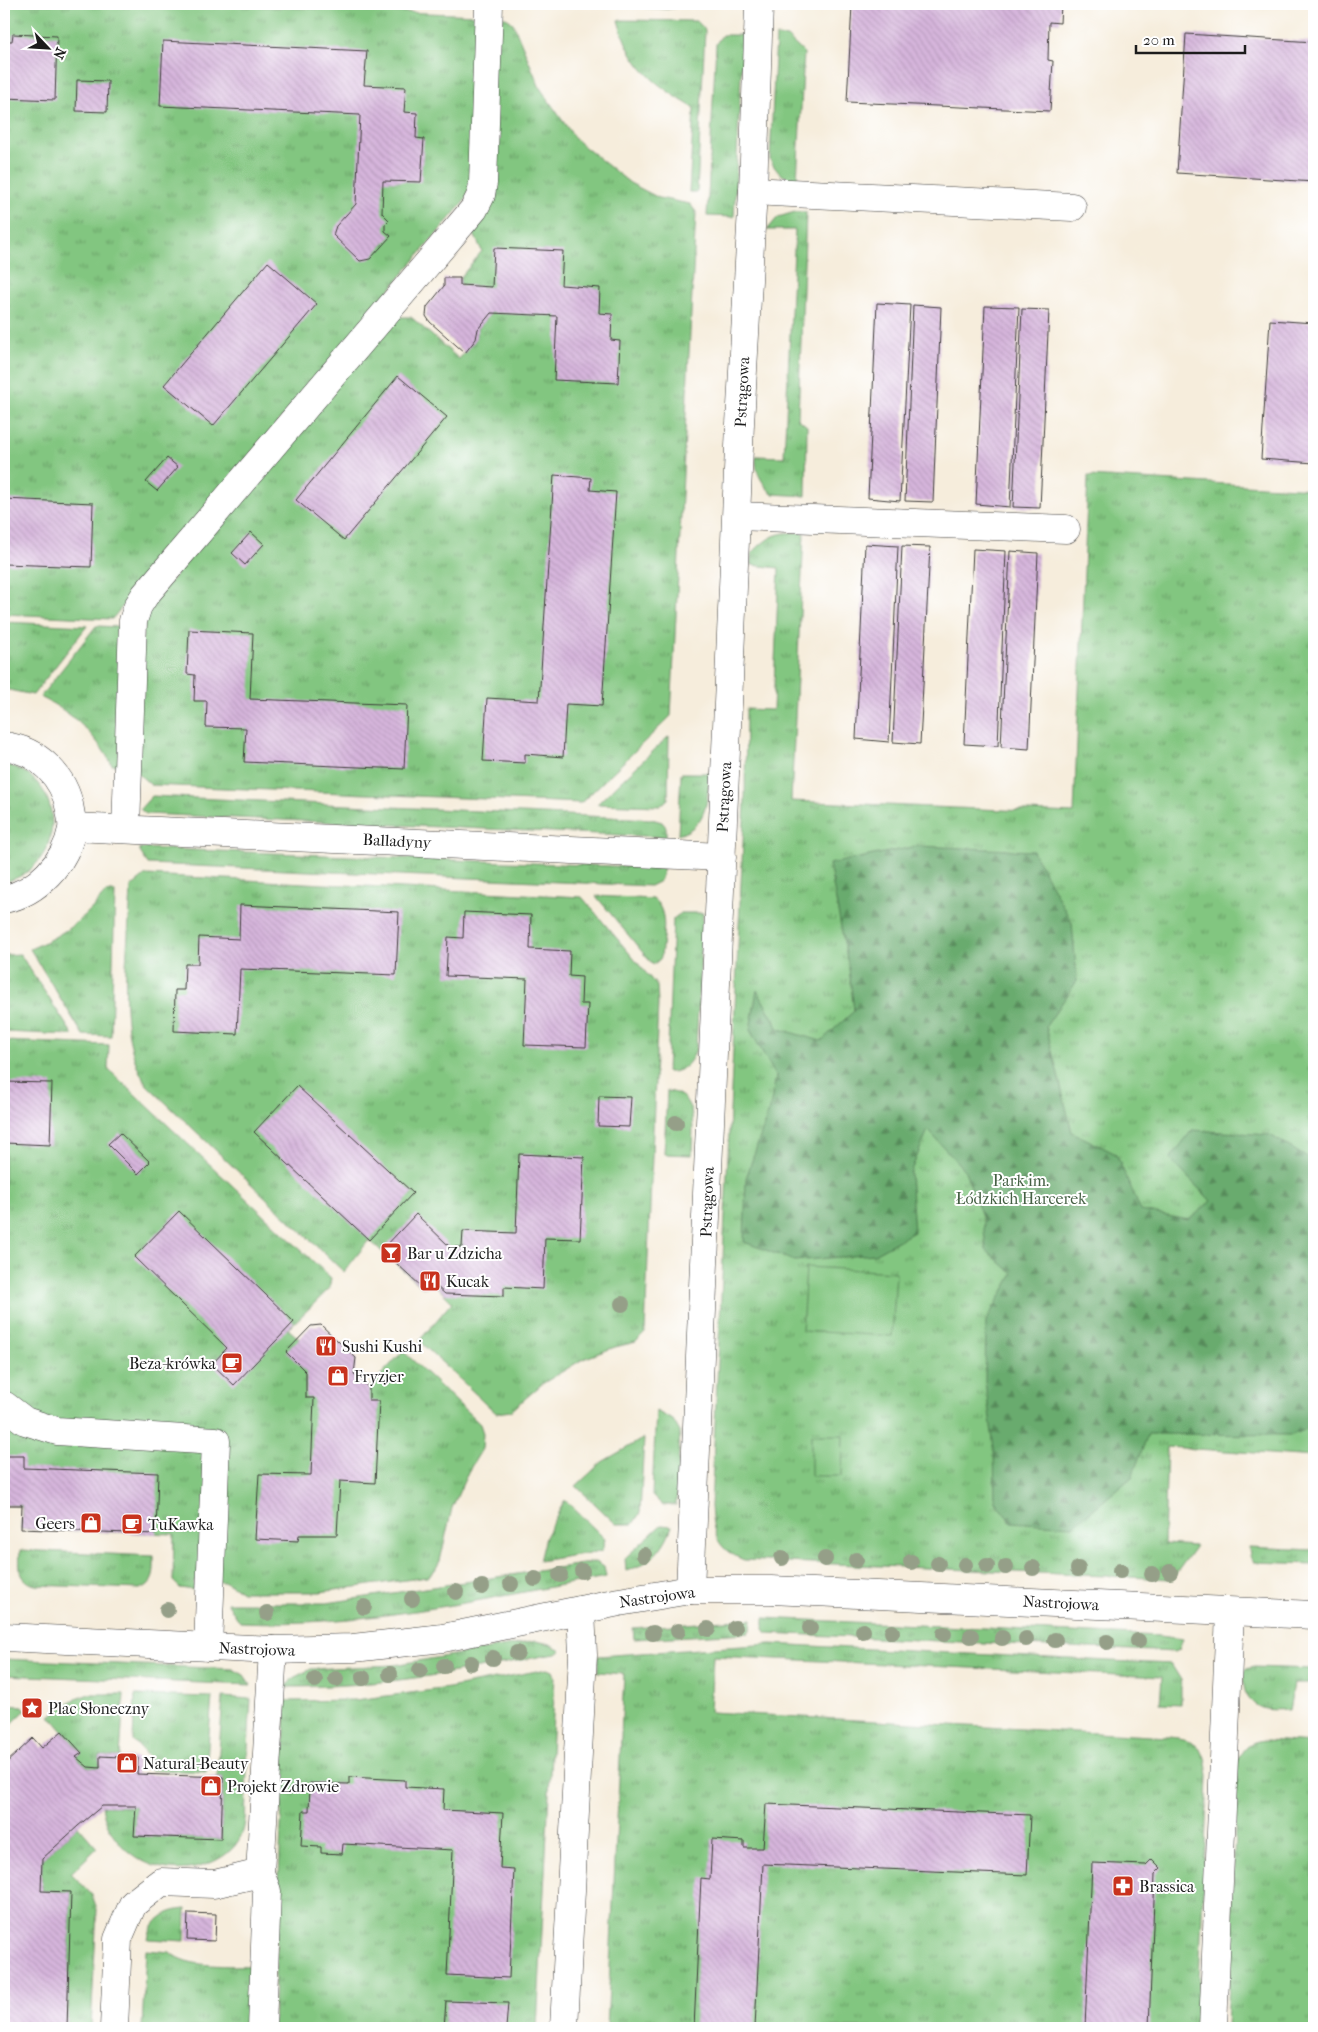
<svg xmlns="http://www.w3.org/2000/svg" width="1318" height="2032" font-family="'IM FELL French Canon',serif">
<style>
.grass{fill:url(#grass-tufts);stroke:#4f714e}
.forest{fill:url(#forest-firs);stroke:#426445}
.pitch{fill:#82c680;stroke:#4f714e}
.building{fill:url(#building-back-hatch)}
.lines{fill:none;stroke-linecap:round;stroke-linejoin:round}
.minor-casing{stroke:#3d3b39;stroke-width:29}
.minor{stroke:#fff;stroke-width:28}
.tree{fill:#959f88}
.labels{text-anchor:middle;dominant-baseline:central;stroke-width:4;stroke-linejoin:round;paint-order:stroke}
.street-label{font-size:16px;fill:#1c1c1c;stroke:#fff}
.park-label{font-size:16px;fill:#456044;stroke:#fff}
.poi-label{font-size:16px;fill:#1c1c1c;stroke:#fff;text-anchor:start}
</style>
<defs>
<pattern id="grass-tufts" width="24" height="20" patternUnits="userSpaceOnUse" patternTransform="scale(1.25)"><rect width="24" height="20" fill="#82c680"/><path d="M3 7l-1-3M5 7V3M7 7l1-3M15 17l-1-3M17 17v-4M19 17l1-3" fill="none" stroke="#6aa068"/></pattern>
<pattern id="forest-firs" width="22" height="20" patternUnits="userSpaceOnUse" patternTransform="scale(1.25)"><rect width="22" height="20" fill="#69ab6e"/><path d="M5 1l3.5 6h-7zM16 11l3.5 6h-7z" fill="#568a5a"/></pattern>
<pattern id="building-back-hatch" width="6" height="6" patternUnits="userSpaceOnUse" patternTransform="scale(1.25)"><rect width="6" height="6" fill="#d6b5dc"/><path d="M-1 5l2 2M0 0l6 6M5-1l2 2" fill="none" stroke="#b79bbc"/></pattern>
</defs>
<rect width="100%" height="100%" fill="#fff"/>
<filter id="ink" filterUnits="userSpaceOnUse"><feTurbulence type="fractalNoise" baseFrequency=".02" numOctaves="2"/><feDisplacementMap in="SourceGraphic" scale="10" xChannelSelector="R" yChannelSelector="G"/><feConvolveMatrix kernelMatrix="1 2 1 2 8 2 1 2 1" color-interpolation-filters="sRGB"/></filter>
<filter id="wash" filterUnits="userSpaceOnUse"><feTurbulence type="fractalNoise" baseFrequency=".0096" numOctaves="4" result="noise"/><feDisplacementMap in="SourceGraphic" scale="20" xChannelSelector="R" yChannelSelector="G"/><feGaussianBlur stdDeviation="1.12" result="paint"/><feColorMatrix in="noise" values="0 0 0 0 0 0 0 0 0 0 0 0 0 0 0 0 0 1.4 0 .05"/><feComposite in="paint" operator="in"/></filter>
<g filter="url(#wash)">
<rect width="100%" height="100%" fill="#f6eddc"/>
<g class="grass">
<polygon points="4,4 198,4 478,15 476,161 466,199 112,619 4,614"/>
<polygon points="585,4 681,4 675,8 667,9"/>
<polygon points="504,16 513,23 540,88 576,140 630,183 659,198 690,204 696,212 671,716 581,803 151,785 135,771 140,648 148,608 392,317 411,317 459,359 476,339 478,329 491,313 492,288 460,285 460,278 482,251 470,226 499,21"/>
<path d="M618,20l79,1 8,9 -8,162h-8l5,-84c-40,-24 -64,-42 -76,-88z"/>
<polygon points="722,35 743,35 734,217 707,216 716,44"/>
<path d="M776,36l11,1 17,16 -7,127c-14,-2 -21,-8 -27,-21z"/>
<path d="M795,212h11l-8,207 9,7 -1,70 -34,-2c-11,-13 -17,-21 -16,-38l28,1 11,-227h-28l11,-13z"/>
<path d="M1088,476l226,13v968l-147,-10 -3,97 32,2 -24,33 -428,-19c-28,-11 -31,-26 -33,-54l34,-706 1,-91 27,1 6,-142 -27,-3v-12c18,-18 26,-22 52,-20l-13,268 283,12z"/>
<polygon points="4,622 87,626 33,695 4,689"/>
<path d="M96,626l24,1v138h-8c-16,-30 -40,-53 -72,-68z"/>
<polygon points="669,736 668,799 660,806 597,804"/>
<path d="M4,764c65,14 63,104 0,118z"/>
<path d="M681,773h29c-3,27 -2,53 -32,62z"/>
<polygon points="152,796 652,819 662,822 666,827 666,837 146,814 140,809"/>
<polygon points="140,848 664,868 660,881 650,886 148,864 140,852"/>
<path d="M146,875l436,22 75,89 1,18 -13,329 -9,9 -21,5 -32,12 -41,25 -31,27 -15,2 -77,-72 33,-39 -16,-16 -14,1 -53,-47 -25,32 -197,-187c-34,-51 -18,-138 -16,-198z"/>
<path d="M106,892h9l-4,144 -28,-1 -53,-86c34,-15 53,-28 76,-57z"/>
<path d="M596,896l57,3c17,12 9,41 8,59l-8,7z"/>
<path d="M681,913h22l-7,135c-4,15 -14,25 -29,24l6,-153z"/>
<polygon points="20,954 73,1035 4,1032 4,955"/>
<path d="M4,1041l105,4 -1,24 223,209 -2,11 -41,40c25,23 56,36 81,59l34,-37 77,73 3,9 -1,16 -14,23 -16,36 -12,53 -5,9 -8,7 -107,15h-78l-16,-10 -32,-1v9l-14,-2 -7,-7 1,-47 -153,-5 1,-23 -18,-1z"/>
<path d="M667,1091c33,3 25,41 25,64l-28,-1z"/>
<polygon points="656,1411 673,1420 680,1432 676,1505 662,1505 652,1495"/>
<polygon points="644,1438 640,1513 633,1524 616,1524 576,1486 602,1462"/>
<polygon points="565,1500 605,1539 602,1551 539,1561 545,1537"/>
<path d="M661,1525l11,1c-8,23 -22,38 -46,45l-1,-13z"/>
<polygon points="1249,1547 1314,1550 1314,1564 1254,1562 1250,1556"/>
<path d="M20,1550l134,6c0,15 2,28 -14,33l-105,-4c-17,-5 -16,-19 -15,-35z"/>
<path d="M596,1562l8,5 2,10c-121,21 -242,51 -366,45l-13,-19h100z"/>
<polygon points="764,1618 1160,1636 1183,1639 1179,1650 1175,1652 767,1633 764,1629"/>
<polygon points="752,1619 751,1628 748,1633 634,1639 633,1628"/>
<path d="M536,1641l14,3 11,6 -5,4 -13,2c-88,17 -166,31 -257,31l7,-9 18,-9 83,-4z"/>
<path d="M771,1644l400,20 10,16v24l-21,-1 2,-26 -449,-21 -3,56 459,25c29,2 36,10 39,39l-11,252h-590l17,-354 -26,-2v-16z"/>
<polygon points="4,1659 233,1669 244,1675 251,1685 4,1675"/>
<path d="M1254,1667l60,2v15h-20l-5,26c-8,-1 -20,1 -27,-2 -17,-6 -22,-24 -16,-39z"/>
<polygon points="547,1669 553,1671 555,1676 537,2028 273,2028 286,1701 355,1700 449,1688"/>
<polygon points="89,1694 124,1694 120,1757 100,1756 100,1768 88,1767 76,1757 82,1753 50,1716 71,1701"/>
<polygon points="135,1695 212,1697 206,1772 150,1770 150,1759 133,1740"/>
<path d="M223,1697l28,2c-2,32 -4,63 -5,95 -1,13 1,30 -5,42 -6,13 -18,22 -31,27 -46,20 -99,-7 -108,-57h34l-1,30 86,3 2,-62h-6z"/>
<polygon points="4,1705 23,1706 26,1710 4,1731"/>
<path d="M1267,1740l47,3v285h-87l11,-269c7,-14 13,-18 29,-19z"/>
<polygon points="78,1826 97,1848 71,1873 92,1895 97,1909 91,2028 67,2028 71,1892 41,1891 42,1859"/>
<path d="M186,1909l-1,32 -37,-2c4,-20 19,-29 38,-30z"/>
<path d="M146,1950l24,2c16,17 62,13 86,14l-3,62h-111z"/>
</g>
<polygon class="forest" points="918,846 1033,851 1072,923 1077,981 1046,1026 1072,1132 1116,1154 1141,1211 1189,1220 1211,1201 1170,1159 1192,1130 1270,1135 1314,1162 1314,1426 1292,1435 1148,1434 1132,1477 1073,1526 1011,1522 995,1502 994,1448 985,1382 986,1321 1013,1274 986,1250 983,1219 965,1171 928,1130 910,1173 914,1232 874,1254 795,1261 744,1242 746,1178 770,1108 776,1076 750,1030 757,990 779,1029 821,1041 854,1011 849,969 829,864"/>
<g class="pitch">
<polygon points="806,1267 896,1272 892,1336 802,1331"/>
<polygon points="811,1435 843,1435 842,1476 811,1476"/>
</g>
<g id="blocks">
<g class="building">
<polygon points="852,4 1061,4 1060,23 1049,22 1048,60 1053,61 1050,111 847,102"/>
<polygon points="13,34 57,36 55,100 4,98 4,41 12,41"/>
<polygon points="1186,34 1314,42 1314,182 1177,173"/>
<polygon points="163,41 367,51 364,85 406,87 404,112 417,113 416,138 424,139 421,182 383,181 382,213 389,220 385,224 385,231 391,236 370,259 360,261 333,235 336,226 356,204 360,115 160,106"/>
<polygon points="77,80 108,81 107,112 76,111"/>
<polygon points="494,248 563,251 561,285 600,288 599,313 612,314 611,340 620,341 618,383 554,380 557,316 491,313 478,329 476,339 465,353 430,322 426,316 427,307 444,286 444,278 460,278 460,285 492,287"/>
<polygon points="268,262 317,304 213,426 164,385"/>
<polygon points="877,303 910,305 900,501 868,498"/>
<polygon points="913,305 941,307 933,502 905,501"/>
<polygon points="985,306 1019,307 1010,507 976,504"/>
<polygon points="1022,309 1049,310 1040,508 1013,507"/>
<polygon points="1270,320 1314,323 1314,463 1261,459"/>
<polygon points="398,376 447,417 344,540 296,500"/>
<polygon points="167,458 178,467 157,491 146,482"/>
<polygon points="554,475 591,478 590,490 616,492 602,706 566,704 563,757 525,754 525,763 483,761 487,698 539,701"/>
<polygon points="4,499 93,503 91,567 4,564"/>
<polygon points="251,532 264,544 245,565 232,553"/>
<polygon points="865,544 898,546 889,742 856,739"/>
<polygon points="902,546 930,547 920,744 893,742"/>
<polygon points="973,549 1006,551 998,746 964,744"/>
<polygon points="1010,551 1038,553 1029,749 1001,747"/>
<polygon points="189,630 253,633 250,699 407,705 404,769 244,762 246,728 206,727 207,701 194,701 195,675 187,674"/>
<polygon points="240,905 399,912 396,975 240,969 237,1034 174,1031 175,990 184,990 185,964 198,964 199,937 239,939"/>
<polygon points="464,912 531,915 530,949 570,951 569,976 582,977 581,1004 588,1004 586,1047 524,1045 527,979 446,976 448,937 463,938"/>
<polygon points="4,1082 52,1083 50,1145 4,1143"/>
<polygon points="297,1086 413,1193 369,1240 254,1132"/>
<polygon points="599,1096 631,1097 629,1127 598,1126"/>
<polygon points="120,1133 150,1162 138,1174 108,1144"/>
<polygon points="519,1154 584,1157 580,1239 545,1238 543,1289 504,1287 504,1296 445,1294 436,1286 422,1287 382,1250 416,1214 450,1247 462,1247 463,1231 516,1233"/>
<polygon points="179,1211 294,1322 234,1385 212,1364 227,1348 134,1257"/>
<polygon points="321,1325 356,1358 354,1374 369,1388 369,1401 379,1401 375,1483 340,1481 337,1535 299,1535 298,1541 255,1539 259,1474 311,1475 314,1398 306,1398 306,1372 286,1352 311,1326"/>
<polygon points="4,1456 24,1456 24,1468 158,1473 156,1534 21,1529 22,1505 4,1505"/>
<polygon points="62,1731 82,1753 76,1757 88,1767 100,1768 100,1756 120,1757 138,1758 137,1774 223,1777 221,1839 134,1836 136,1806 102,1806 78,1826 42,1859 41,1891 71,1892 67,2028 4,2028 8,1891 4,1891 4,1854 7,1842 4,1838 4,1765 33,1738 42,1748"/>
<polygon points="349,1777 405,1780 405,1787 444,1789 443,1810 503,1813 500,1868 514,1869 509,1978 447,1975 453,1850 343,1844 342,1854 321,1853 321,1847 301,1846 303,1811 309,1811 310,1783 349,1784"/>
<polygon points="766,1804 1030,1815 1027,1875 763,1864 755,2028 694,2028 701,1878 710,1879 712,1839 744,1841 744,1848 763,1848"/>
<polygon points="1152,1859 1161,1868 1155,1874 1149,2028 1085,2028 1092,1863 1146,1865"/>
<polygon points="188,1913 216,1914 215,1941 187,1940"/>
<polygon points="446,2001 508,2003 506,2028 444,2028"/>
</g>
</g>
</g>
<g filter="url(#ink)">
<use href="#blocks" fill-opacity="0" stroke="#3d3b39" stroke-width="1"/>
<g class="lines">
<g class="minor-casing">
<g id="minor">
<polyline points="753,191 1072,207"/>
<polyline points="737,516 1066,529"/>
<path d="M4,746c34,4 61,31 66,64 1,6 3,13 2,19 -6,33 -35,64 -68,70"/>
<polyline points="73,827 722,857"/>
<polyline points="126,829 133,621 138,606 145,595 474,209 481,195 483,183 489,4"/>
<polyline points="4,1405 25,1421 57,1431 216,1441 208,1647"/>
<polyline points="690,1590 740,424 753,191 759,4"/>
<polyline points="4,1637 273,1650 353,1648 443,1638 619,1602 690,1590 771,1590 1314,1615"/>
<polyline points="114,2028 118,1939 133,1904 161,1882 214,1884 260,1873"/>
<polyline points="262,2028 267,1891 260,1873 273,1650"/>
<polyline points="564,2028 583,1655 581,1610"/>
<polyline points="1213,2028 1230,1612"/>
</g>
</g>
<use href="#minor" class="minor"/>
</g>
<g class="tree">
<circle cx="676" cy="1123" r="8"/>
<circle cx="622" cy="1304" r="8"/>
<circle cx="644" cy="1555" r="8"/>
<circle cx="782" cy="1558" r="8"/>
<circle cx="825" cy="1559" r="8"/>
<circle cx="856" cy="1560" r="8"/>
<circle cx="911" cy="1562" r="8"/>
<circle cx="938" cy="1564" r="8"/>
<circle cx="965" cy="1565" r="8"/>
<circle cx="987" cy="1566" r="8"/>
<circle cx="1006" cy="1567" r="8"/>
<circle cx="1033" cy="1568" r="8"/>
<circle cx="1078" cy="1569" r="8"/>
<circle cx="582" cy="1571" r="8"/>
<circle cx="1120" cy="1571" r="8"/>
<circle cx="1170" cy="1572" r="8"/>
<circle cx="1152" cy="1574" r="8"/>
<circle cx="560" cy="1575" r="8"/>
<circle cx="535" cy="1579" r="8"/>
<circle cx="511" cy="1584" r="8"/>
<circle cx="482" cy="1587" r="8"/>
<circle cx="456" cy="1592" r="8"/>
<circle cx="412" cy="1599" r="8"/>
<circle cx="364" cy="1607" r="8"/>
<circle cx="167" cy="1610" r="8"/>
<circle cx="267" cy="1613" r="8"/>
<circle cx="735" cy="1628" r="8"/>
<circle cx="810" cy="1628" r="8"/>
<circle cx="708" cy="1629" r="8"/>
<circle cx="678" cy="1631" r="8"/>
<circle cx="863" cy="1631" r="8"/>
<circle cx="892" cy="1632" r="8"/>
<circle cx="653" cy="1633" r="8"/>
<circle cx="944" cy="1634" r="8"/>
<circle cx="971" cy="1636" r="8"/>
<circle cx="1002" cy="1638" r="8"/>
<circle cx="1026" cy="1639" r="8"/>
<circle cx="1055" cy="1640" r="8"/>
<circle cx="1138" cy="1641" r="8"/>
<circle cx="1107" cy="1642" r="8"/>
<circle cx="517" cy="1653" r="8"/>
<circle cx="493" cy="1658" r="8"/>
<circle cx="471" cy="1663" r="8"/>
<circle cx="444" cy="1666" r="8"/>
<circle cx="420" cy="1670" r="8"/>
<circle cx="390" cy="1674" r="8"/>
<circle cx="363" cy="1678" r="8"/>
<circle cx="336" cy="1679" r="8"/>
<circle cx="315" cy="1680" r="8"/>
</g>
</g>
<defs>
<g id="bar-square" transform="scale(1.125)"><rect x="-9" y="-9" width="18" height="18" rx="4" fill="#c8321e" stroke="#fff"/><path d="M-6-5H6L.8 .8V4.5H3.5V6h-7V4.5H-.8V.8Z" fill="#fff"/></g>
<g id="restaurant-square" transform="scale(1.125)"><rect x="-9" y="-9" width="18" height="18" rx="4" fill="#c8321e" stroke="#fff"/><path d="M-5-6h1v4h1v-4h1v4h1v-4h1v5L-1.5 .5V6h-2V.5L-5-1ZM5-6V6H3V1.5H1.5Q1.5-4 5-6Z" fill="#fff"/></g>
<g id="cafe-square" transform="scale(1.125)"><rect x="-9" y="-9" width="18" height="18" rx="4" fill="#c8321e" stroke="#fff"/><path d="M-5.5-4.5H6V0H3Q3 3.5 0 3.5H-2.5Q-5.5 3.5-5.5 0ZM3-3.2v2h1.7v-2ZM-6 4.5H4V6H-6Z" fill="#fff"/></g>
<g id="shop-square" transform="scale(1.125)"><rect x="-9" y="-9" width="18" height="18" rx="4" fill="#c8321e" stroke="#fff"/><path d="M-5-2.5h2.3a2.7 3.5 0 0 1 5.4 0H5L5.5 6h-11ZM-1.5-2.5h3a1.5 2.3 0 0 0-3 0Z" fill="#fff"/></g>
<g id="sight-square" transform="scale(1.125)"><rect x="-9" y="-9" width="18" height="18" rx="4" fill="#c8321e" stroke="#fff"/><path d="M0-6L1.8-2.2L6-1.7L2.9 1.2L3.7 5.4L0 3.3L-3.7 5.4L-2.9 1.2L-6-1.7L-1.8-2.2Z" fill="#fff"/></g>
<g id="pharmacy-square" transform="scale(1.125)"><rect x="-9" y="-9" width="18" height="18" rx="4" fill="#c8321e" stroke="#fff"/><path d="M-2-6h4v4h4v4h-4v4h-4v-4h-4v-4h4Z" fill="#fff"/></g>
</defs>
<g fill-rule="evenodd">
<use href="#bar-square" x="391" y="1253"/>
<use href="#restaurant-square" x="430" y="1281"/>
<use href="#restaurant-square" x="326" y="1346"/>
<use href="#cafe-square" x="232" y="1363"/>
<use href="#shop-square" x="338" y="1376"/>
<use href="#shop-square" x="91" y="1523"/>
<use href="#cafe-square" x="132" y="1524"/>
<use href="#sight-square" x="32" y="1708"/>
<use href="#shop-square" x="127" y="1763"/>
<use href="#shop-square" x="211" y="1786"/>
<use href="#pharmacy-square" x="1123" y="1886"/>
</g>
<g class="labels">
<g class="street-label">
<text transform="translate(742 392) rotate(-87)">Pstrągowa</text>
<text transform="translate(724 797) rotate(-87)">Pstrągowa</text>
<text transform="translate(397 841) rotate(3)">Balladyny</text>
<text transform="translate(707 1202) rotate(-88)">Pstrągowa</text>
<text transform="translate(657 1597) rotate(-8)">Nastrojowa</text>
<text transform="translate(1061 1603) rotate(3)">Nastrojowa</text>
<text transform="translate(257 1649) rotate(2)">Nastrojowa</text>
</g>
<g class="park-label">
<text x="1021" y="1180">Park im.<tspan x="1021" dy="18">Łódzkich Harcerek</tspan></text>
</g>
<g class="poi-label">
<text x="407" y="1253">Bar u Zdzicha</text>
<text x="446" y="1281">Kucak</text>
<text x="342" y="1346">Sushi Kushi</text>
<text x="216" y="1363" text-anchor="end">Beza-krówka</text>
<text x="354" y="1376">Fryzjer</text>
<text x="75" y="1523" text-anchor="end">Geers</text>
<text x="148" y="1524">TuKawka</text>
<text x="48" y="1708">Plac Słoneczny</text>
<text x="143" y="1763">Natural-Beauty</text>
<text x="227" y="1786">Projekt Zdrowie</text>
<text x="1139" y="1886">Brassica</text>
</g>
</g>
<rect width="1318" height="2032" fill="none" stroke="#fff" stroke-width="20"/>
<g transform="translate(48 48) rotate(115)" stroke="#ffffff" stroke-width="4" paint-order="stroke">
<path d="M0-4L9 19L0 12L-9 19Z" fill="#1c1c1c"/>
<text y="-8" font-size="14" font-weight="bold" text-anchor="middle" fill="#1c1c1c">N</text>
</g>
<path d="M1136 45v8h109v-8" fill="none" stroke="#1c1c1c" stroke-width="2.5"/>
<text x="1143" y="45" font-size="15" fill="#1c1c1c" stroke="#ffffff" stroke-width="4" paint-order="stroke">20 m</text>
</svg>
